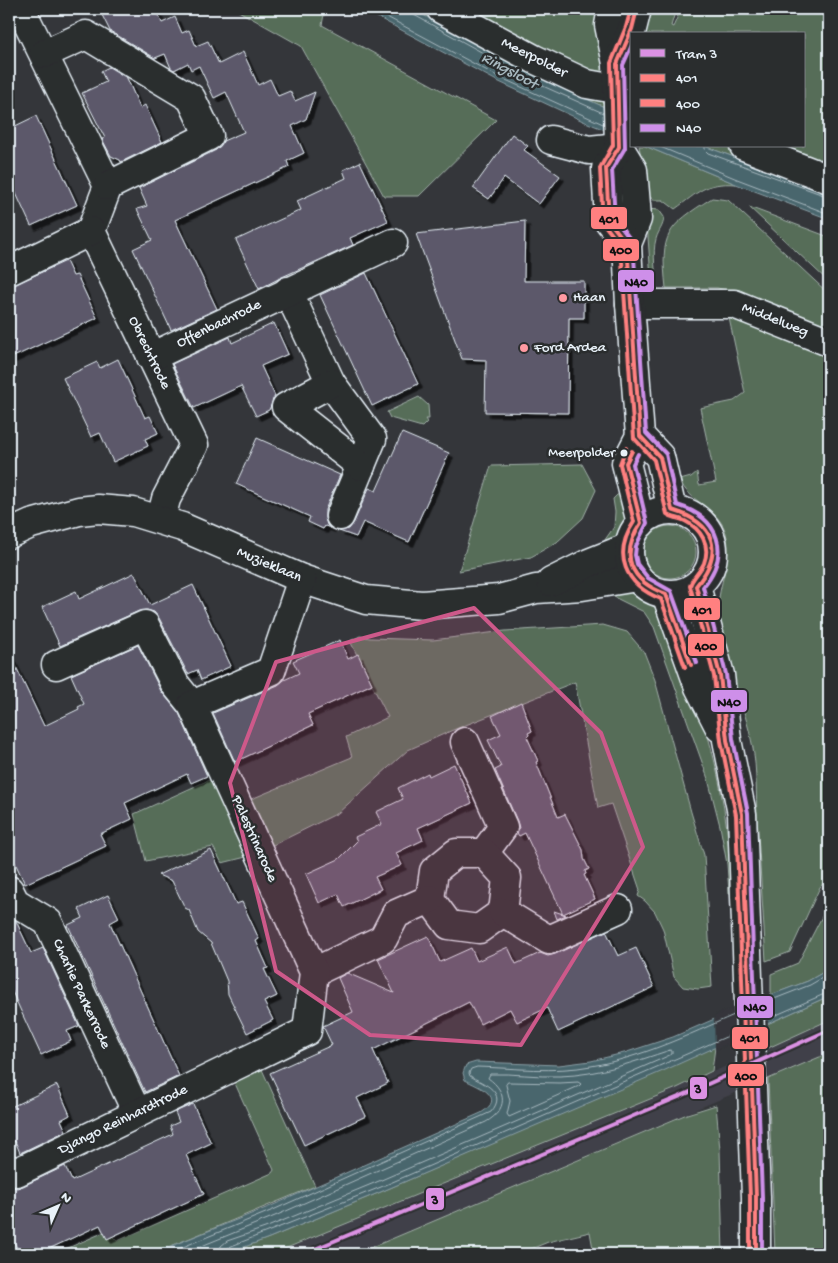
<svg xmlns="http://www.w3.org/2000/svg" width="838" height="1263" font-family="'Gochi Hand',sans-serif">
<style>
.built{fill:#404048}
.green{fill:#576d58;stroke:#a0afa8}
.water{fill:#49666d;stroke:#899ea5}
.pier{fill:#34363a}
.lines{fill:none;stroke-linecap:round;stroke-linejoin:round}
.shore{stroke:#a8b9c0;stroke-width:1}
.building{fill:#5b586a;stroke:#e8f1f8;filter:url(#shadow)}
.minor-casing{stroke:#e8f1f8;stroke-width:31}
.major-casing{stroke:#e8f1f8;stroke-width:31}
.minor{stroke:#2a2d2e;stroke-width:28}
.major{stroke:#2a2d2e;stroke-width:28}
.bus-1-casing{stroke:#2a2d2e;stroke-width:8}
.bus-2-casing{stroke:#2a2d2e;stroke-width:8}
.bus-3-casing{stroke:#2a2d2e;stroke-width:8}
.bus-1{stroke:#ff8080;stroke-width:4}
.bus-2{stroke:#ff8080;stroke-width:4}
.bus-3{stroke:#ce8fe9;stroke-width:4}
.tram-1-casing{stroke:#2a2d2e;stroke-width:8}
.tram-1{stroke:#db91e3;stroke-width:4}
.marked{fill:#cd598a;fill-opacity:0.2;stroke:#cd598a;stroke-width:4;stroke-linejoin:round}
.poi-dot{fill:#ff9aa2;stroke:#2a2d2e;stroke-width:2}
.bus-dot{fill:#e8f1f8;stroke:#2a2d2e;stroke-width:2}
.labels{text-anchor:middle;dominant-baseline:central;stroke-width:5;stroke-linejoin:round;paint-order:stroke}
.bus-label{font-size:14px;fill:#e8f1f8;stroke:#2a2d2e;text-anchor:end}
.street-label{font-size:15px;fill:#e8f1f8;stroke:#2a2d2e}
.poi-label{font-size:15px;fill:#e8f1f8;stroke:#2a2d2e;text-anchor:start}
.water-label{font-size:16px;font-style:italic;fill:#a8b9c0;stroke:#2a2d2e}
.line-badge{stroke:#2a2d2e;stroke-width:2}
.pale-badge-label{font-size:14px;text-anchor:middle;font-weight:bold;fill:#111}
</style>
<defs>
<filter id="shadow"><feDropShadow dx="4.5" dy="4.5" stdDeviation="0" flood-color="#0009"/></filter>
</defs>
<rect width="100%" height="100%" fill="#34363a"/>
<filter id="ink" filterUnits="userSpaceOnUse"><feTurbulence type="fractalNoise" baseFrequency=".02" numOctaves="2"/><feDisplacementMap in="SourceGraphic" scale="10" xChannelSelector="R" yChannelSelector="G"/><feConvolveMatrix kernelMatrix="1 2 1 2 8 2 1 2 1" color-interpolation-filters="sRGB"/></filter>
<g filter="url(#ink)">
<polygon class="built" points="829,1020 829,1053 356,1254 272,1254 677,1088"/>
<g class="green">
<polygon points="235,9 325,9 322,25 496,120 419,196 384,196 301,46"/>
<polygon points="412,9 676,9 671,26 673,27 681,9 829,9 829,192 704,146 804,146 804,34 632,34 632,119 547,82"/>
<path d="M639,146h6l91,38c-31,-2 -37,8 -61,25l-12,-9h-10l-5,-6z"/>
<path d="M712,198l16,2 101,94v33l-85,-34 -27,-5h-51c-6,-54 0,-61 46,-90z"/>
<polygon points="749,207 829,237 829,282"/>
<path d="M646,209l13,1 5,7c-1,11 -5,12 -8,22 -4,13 0,37 1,52l-5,1z"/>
<path d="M729,318l100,38v521l-9,10 -30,65 -24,9c-3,-48 -6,-96 -9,-144 -1,-23 0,-47 -4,-69 -8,-43 -28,-85 -34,-129 -5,-30 15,-56 7,-86 -8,-26 -38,-31 -46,-53l11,-3 6,-5 2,13 17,-3 -16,-74 34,-7 11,-8z"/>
<polygon points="419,397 428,405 429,419 425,419 427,422 422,427 390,418 387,412"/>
<polygon points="582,464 596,490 583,518 557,542 531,557 459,571 491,466"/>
<path d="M625,492c4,27 7,43 -23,52l12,-17 1,-15 -2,-13 4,-4z"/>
<circle cx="670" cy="552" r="26"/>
<path d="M633,590c29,9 35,41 45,66 8,20 18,40 24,61 19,57 27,116 31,176h-4l-2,-29 -7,-38 -12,-47 -54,-152 -10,-15 -30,-15 -1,-4z"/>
<polygon points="603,625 627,632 644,652 655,680 691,812 704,855 712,987 698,989 683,987 674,977 663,929 655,912 645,901 638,896 640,890 611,804 598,808 575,682 453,730 408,750 338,813 271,846 249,800 352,757 346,737 388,717 350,641 360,636 370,638 433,640 505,631"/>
<polygon points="211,779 227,803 229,823 246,857 222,863 213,847 146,861 134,814"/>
<polygon points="829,903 829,969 808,981 771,995 771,974 798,963"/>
<polygon points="829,996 829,1020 768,1048 765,1025"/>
<polygon points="715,1047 712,1071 677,1088 272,1254 225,1254 269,1238 383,1191"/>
<polygon points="829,1053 829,1254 775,1254 768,1079"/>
<polygon points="260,1065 315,1186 171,1246 142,1254 54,1254 107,1231 117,1241 272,1173 274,1170 233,1079"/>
<polygon points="716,1105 720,1150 723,1254 594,1254 590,1232 548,1242 519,1254 356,1254 687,1114"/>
</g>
<g class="water">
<polygon points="362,9 412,9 547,82 632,119 632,141 583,121 495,80"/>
<polygon points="645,146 704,146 829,192 829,219 736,184"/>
<path d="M829,969v27l-166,75 -280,120 -114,47 -44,16h-83l29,-8 100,-40 210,-93c26,-16 -2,-26 -16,-33l-2,-7 3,-8 10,-3 83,3 32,-4 33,-8 49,-16 92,-40 43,-16z"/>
</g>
<polygon class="pier" points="767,993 768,1026 715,1050 714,1016"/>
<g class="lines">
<g class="shore">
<polyline points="372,9 497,76 603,124"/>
<polyline points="411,9 414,15 545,87 603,113"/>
<polyline points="658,146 737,179 829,214"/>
<polyline points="705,146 705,150 708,153 829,197"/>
<polyline points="764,1003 810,985 829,974"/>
<polyline points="765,1020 829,992"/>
<polygon points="508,1082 560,1083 578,1082 581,1084 579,1086 509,1117 507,1114 510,1101 506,1085"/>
<path d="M161,1254l12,-3 100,-41 218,-98c17,-20 -7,-28 -21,-36l-1,-3 2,-4 6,-2c38,1 77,6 114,-1 50,-8 97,-31 143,-51"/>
<path d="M182,1254l93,-38 211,-94c21,-12 22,-30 2,-44l2,-4c23,-1 46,3 70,2 38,-1 74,-14 110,-26l2,1v3l-13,6 -280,121 -114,47 -38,13 -6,5 -2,8"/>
<polyline points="226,1254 226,1250 229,1247 381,1187 735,1033"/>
</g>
</g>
<g class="building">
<polygon points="99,9 156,9 162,23 175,17 182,33 189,30 196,46 208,41 219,64 243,52 258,85 270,79 278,96 290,91 295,101 315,92 306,119 292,126 304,153 287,161 289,167 175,220 217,309 171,330 133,249 152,240 137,209 147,206 139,188 216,150 223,141 244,132 226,92 214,98 199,66 191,70 188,63 174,70 171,68 165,54 155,58 110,31"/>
<polygon points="109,67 127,78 140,108 145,105 162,142 121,162 120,160 111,156 102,139 105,138 82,93 106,82 101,71"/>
<polygon points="36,116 77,205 31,226 9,178 9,129"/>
<polygon points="512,134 528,146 524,150 560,176 539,204 504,178 489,199 473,188"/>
<polygon points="360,162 388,221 350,238 353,245 282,277 259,289 236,240 301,210 297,201 346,178 343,170"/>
<polygon points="525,221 524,281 584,281 584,318 569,318 568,413 485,412 486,360 462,359 416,234"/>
<polygon points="66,261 73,276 77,275 97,318 9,359 9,287"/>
<polygon points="366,273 418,384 372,406 320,295"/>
<polygon points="274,323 288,354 261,366 275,396 269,410 256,416 241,386 194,408 172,364 230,337 232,343"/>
<polygon points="118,359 145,418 150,416 158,433 145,439 148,446 113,462 100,433 91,437 63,378 97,362 100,368"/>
<polygon points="402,433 449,453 409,542 363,522 356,537 339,531 349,529 354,522 369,488 376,491"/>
<polygon points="257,438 340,475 325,510 325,518 327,525 331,528 325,526 323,529 308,522 310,517 236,484"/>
<polygon points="134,573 150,605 193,585 231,666 201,680 197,670 188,674 159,618 154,612 147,610 139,611 60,646 42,607 76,591 79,599"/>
<polygon points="340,640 348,659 358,654 372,684 308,714 313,725 235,762 213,713 278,685 284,680 299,673 293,661"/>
<polygon points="138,645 161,691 179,713 207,776 191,783 187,774 125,803 132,819 100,834 106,846 25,884 9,850 9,652 44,726 79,709 78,707 84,704 71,675"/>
<polygon points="521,702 532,731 528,733 529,735 527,737 538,761 536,762 558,817 565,814 583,850 584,859 589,869 585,871 586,874 584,875 595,899 563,914 566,915 557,919 554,911 563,914 525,833 519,836 517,833 519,828 517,821 495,770 501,767 488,740 501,734 492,716"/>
<polygon points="454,764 472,803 418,828 423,840 396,853 402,865 375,877 381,889 344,907 338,894 319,903 306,874 339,859 357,841 355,837 382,824 376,812 403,799 398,788 428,773 429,776"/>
<polygon points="211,850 236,904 242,902 259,939 256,941 268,968 264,969 277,996 264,1002 273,1020 247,1033 228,994 227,981 211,943 198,932 189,910 185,908 172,881 158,875"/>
<polygon points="108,895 119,918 110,923 179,1076 145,1092 68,925 83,918 79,909"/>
<polygon points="9,916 16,921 31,953 43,948 79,1026 67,1031 71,1041 41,1055 9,985"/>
<polygon points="606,931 618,956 636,948 654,987 558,1032 547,1008 517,1022 510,1009 480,1024 469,1002 373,1050 388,1083 357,1098 366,1116 304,1145 270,1073 332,1045 323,1026 353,1012 338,978 347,973 394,993 378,959 428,936 440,962 471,948 477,961 508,947 516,964 540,953 548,956 555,954"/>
<polygon points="57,1085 70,1115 61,1120 66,1131 20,1153 15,1141 9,1144 9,1108"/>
<polygon points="193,1104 211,1143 186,1155 204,1194 107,1239 100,1225 38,1254 20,1254 9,1232 9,1186 17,1188 23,1186 65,1166 72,1181 173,1134 170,1126 179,1122 175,1112"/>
</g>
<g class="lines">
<g class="minor-casing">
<g id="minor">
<polyline points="21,9 108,186 91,231 194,445 166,499 161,519"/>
<polyline points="441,9 534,59 587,84 632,92"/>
<polyline points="44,54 86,35 191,98 209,136 108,186"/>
<polyline points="551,140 589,150 619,147"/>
<polyline points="744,146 829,179"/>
<polyline points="9,271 91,231"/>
<polyline points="288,291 331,383 372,439 340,516"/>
<polyline points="630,304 734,304 829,342"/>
<polyline points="151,357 393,243"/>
<polyline points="331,383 286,407 361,466"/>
<polyline points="9,534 31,524 79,511 98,509 133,512 182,527 302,579 366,600 422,605 499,599 536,589 582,586 637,577"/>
<polyline points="551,582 589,563 629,547"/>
<polyline points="56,665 145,625 175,684 192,705"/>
<polyline points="465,742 503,827 484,853"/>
<polygon points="456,853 484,853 507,878 503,912 479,929 449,925 430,899 434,871"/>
<polyline points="9,890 15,902 48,922 137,1113"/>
<polyline points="503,912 549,940 618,909"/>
<polyline points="314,972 383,939 396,914 430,899"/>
<polyline points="9,1169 17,1172 307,1031 314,972 192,705 271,671 302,579"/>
</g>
</g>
<g class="major-casing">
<g id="major">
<polyline points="612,9 609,25 617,64 619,147 633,170 636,205 637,219 627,244 630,304 640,436 626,463 641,523"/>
<polyline points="617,64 632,29 637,9"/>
<polyline points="619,147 606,168 609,221 627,244"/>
<polyline points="640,436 660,457 672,510"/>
<circle cx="671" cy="552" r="42"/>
<polyline points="696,586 720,675 727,740 742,814 756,1197 756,1254"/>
<polyline points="666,594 699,687 720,728"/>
</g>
</g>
<use href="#minor" class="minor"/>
<use href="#major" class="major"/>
<g class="bus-1-casing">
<g id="bus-1">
<path d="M637,9l-5,20 -15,35 2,83 -13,21 3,53 18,23 13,192 20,21 12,53c43,13 53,41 24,76l24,89 7,65 15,74 14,383v57"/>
<path d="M632,451l-6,12 15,60c-22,33 -11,58 25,71l25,71"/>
</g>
</g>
<g class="bus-2-casing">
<g id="bus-2">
<path d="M631,9l-5,18 -15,36 2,82 -13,23 3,55 18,23 13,192 20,22 13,54c5,4 12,4 18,7 16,8 26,24 19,42 -4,9 -12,15 -14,23l24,90 7,65 15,74 14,382v57"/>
<path d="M626,448l-6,16 14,58c-22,33 -9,63 27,77l24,68"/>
</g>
</g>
<g class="bus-3-casing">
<g id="bus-3">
<path d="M632,45l-9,20 2,83 -13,22 3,49 18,24 13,190 20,21 11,51c43,13 54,48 26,82l23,87 7,65 15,74 14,384v57"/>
<polyline points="638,454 633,464 647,523 636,546 635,555 637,564 648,578 671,591 697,663"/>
</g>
</g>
<use href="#bus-1" class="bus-1"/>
<use href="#bus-2" class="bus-2"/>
<use href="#bus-3" class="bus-3"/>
<g class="tram-1-casing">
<polyline id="tram-1" points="303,1254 681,1096 829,1030"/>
</g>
<use href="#tram-1" class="tram-1"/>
</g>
</g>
<path class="marked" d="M474,608l127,125 42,114 -122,198 -151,-10 -94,-64 -46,-188 46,-121z"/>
<g class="poi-dot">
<circle cx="563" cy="298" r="5"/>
<circle cx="524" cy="348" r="5"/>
</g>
<circle class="bus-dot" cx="624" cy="453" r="4.5"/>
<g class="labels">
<g class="bus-label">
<text x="615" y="453">Meerpolder</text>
</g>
<g class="street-label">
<text transform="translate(534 58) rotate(27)">Meerpolder</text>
<text transform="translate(775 320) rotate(22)">Middelweg</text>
<text transform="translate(219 324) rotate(-26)">Offenbachrode</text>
<text transform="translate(149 353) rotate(64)">Obrechtrode</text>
<text transform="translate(269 565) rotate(23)">Muzieklaan</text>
<text transform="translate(254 839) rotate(66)">Palestrinarode</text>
<text transform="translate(81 994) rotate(65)">Charlie Parkerrode</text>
<text transform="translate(123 1120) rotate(-26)">Django Reinhardtrode</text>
</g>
<g class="poi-label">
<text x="573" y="298">Haan</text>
<text x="534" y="348">Ford Ardea</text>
</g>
<g class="water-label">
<text transform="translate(509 72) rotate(28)">Ringsloot</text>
</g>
</g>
<g class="line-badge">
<rect x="590" y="206" width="38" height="24" rx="5" fill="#ff8080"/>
<rect x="602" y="238" width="38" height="24" rx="5" fill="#ff8080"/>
<rect x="617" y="269" width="38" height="24" rx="5" fill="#ce8fe9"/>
<rect x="683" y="597" width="38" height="24" rx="5" fill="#ff8080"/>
<rect x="687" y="633" width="38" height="24" rx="5" fill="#ff8080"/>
<rect x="710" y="689" width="38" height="24" rx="5" fill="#ce8fe9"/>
<rect x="736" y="995" width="38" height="24" rx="5" fill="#ce8fe9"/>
<rect x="731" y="1026" width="38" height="24" rx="5" fill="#ff8080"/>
<rect x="727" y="1063" width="38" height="24" rx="5" fill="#ff8080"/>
<rect x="689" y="1076" width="19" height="24" rx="5" fill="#db91e3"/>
<rect x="425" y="1187" width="20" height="24" rx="5" fill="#db91e3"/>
</g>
<g class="pale-badge-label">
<text x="609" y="223">401</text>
<text x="621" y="254">400</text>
<text x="636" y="286">N40</text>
<text x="702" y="614">401</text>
<text x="706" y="650">400</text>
<text x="729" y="706">N40</text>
<text x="755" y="1011">N40</text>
<text x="750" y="1042">401</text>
<text x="746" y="1080">400</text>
<text x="698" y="1093">3</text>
<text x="435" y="1204">3</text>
</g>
<rect width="838" height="1263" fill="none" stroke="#2a2d2e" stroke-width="30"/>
<rect x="15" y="15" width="808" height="1233" fill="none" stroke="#e8f1f8" stroke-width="2" filter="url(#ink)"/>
<rect x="630" y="32" width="175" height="115" fill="#2a2d2e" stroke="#767b7f"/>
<rect x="640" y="49" width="25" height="8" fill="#db91e3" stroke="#767b7f"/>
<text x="676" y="58" font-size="15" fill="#e8f1f8">Tram 3</text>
<rect x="640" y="74" width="25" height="8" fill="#ff8080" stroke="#767b7f"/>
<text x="676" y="82" font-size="15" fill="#e8f1f8">401</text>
<rect x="640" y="99" width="25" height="8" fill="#ff8080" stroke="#767b7f"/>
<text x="676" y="108" font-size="15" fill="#e8f1f8">400</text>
<rect x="640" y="124" width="25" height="8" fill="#ce8fe9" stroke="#767b7f"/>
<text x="676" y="132" font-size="15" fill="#e8f1f8">N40</text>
<g transform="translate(58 1206) rotate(45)" stroke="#2a2d2e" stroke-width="4" paint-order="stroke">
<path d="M0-4L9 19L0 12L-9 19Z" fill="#e8f1f8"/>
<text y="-8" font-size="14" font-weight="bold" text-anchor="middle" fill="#e8f1f8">N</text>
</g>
</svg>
